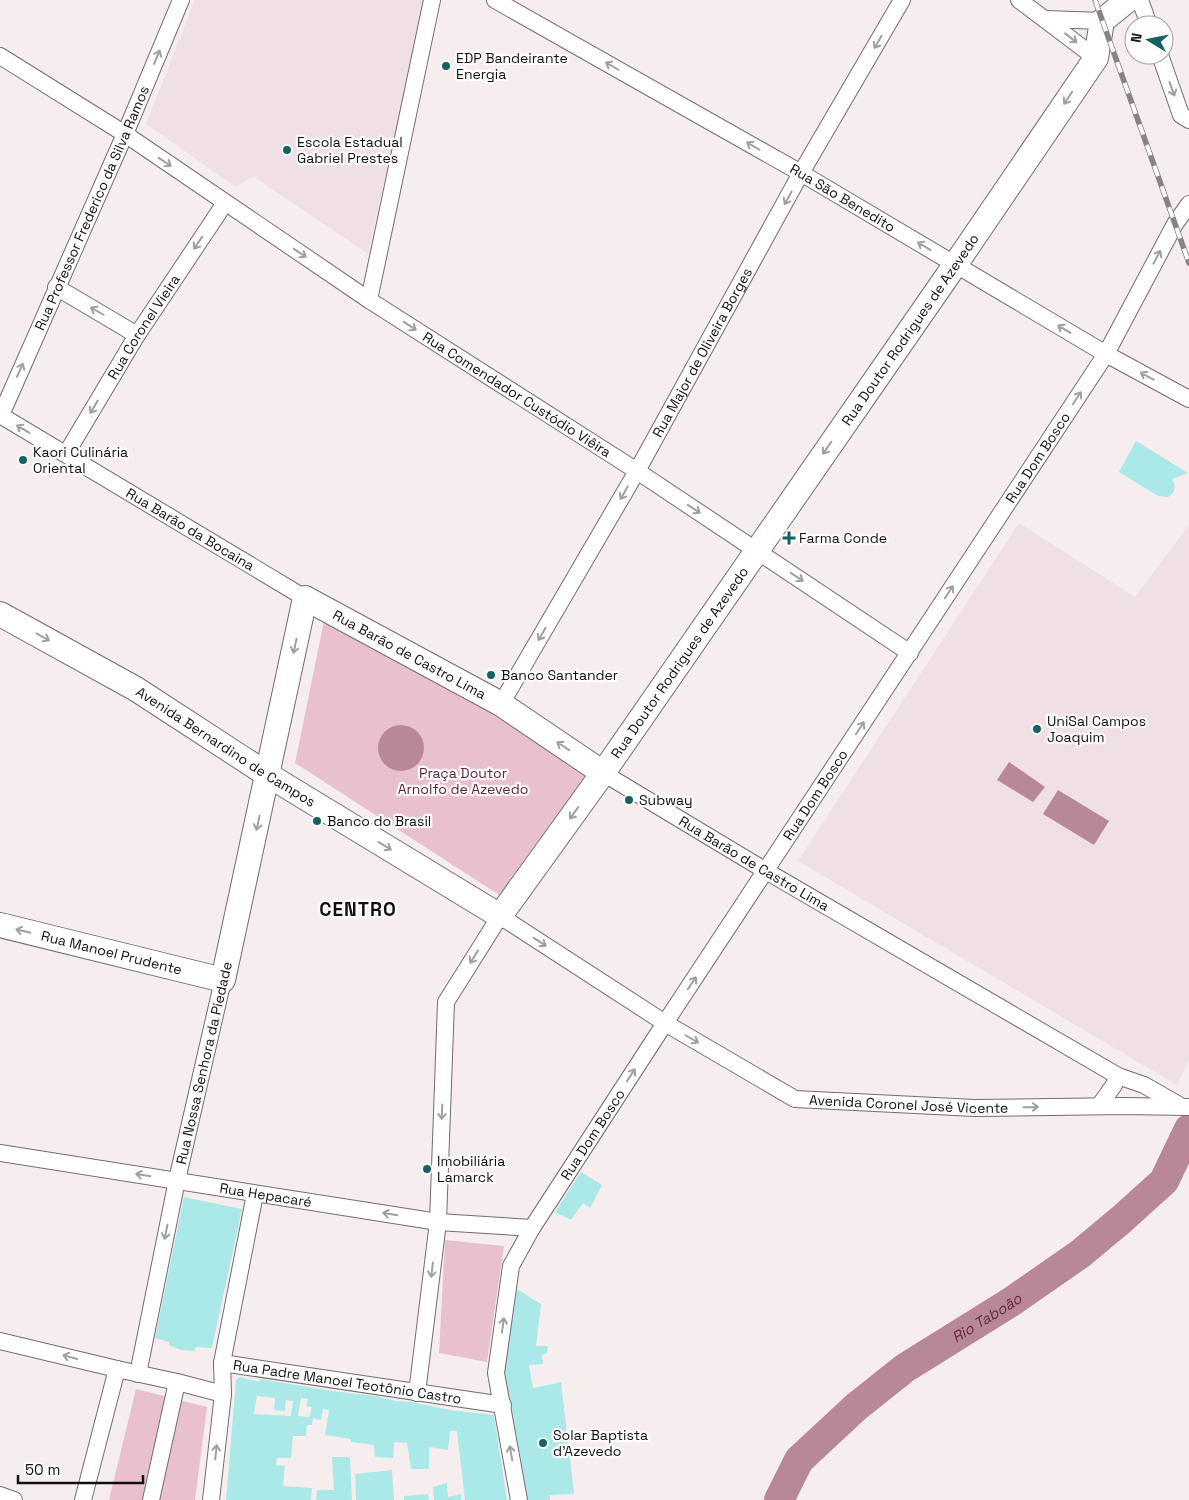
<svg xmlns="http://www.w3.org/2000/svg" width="1189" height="1500" font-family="'Space Grotesk',sans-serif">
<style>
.built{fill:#f0dfe4}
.green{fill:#e9c1cc}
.water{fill:#b98896}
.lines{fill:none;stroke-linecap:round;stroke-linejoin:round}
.river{stroke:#b98896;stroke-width:30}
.building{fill:#abe9e9;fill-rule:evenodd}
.street-casing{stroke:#746c6e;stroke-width:18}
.secondary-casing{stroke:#746c6e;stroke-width:26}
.street{stroke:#fff;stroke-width:16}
.secondary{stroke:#fff;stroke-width:24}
.rail-casing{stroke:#888283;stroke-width:5.5}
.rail{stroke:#fefdfd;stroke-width:4;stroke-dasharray:11;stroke-linecap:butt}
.oneway{stroke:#a09f9f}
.poi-dot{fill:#136364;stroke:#fefdfd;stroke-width:2}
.labels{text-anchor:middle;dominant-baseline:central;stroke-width:4.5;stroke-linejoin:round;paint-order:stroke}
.poi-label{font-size:14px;fill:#120f10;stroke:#fefdfd;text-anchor:start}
.street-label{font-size:14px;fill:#120f10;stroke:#fefdfd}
.park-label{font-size:14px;fill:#61233a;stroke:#fefdfd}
.water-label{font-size:15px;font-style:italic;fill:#67293f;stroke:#fefdfd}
.district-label{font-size:19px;font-weight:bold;letter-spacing:1px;fill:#120f10;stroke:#fefdfd}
</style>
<rect width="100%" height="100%" fill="#f6edef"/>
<g class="built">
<polygon points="195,0 425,0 368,254 253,176 236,187 146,124"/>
<polygon points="1019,523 1135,597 1189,525 1189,1060 1177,1085 798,861"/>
</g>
<g class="green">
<polygon points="326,611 497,714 592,777 507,900 295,763"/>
<polygon points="445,1240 504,1246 487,1362 439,1353"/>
<polygon points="136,1389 207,1407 195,1500 109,1500"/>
</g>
<g class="water">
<circle cx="401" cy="748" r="23"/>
<polygon points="1009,762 1045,787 1033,802 997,780"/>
<polygon points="1058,790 1109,821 1094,845 1043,814"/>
</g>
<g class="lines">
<path class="river" id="s1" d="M779,1500l20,-40 57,-53 49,-39 106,-66 69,-48 42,-35 42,-38 25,-52"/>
</g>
<g class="building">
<polygon points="1136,441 1188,473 1172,479 1175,486 1173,493 1168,497 1158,496 1119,472"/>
<polygon points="581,1172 602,1185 590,1208 583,1203 571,1220 555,1212"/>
<polygon points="184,1197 242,1209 212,1348 195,1347 195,1351 181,1350 169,1345 169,1342 155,1338"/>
<polygon points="515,1288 541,1304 536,1346 548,1346 547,1353 542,1355 543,1364 529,1365 533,1388 561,1382 574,1494 550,1495 550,1500 527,1500 503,1367"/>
<path d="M240,1377l19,5 1,-3 72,12 44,5 20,5 16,1 38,8 44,5 13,85h-42l-8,-69h-7l-2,19 -19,-3v22h-18l-4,-26 -13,-1 -1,16 -18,-1 -1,-12 -23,-3v-3l-26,-4 4,-25 -6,-1 -2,11 -8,-2 -1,7h-5l-1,11h-13l-2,22h-14l-1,7 9,1 -2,20 29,2 -1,12h-85l10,-120zM257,1396l18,2 -1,12 11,1 1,-11 7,1 -2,15 -37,-2zM301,1398l7,1 -2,7 6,1 -3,10 -11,-1z"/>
<polygon points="332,1457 350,1457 352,1500 316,1500 317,1490 334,1490"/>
<polygon points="392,1470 394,1500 356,1500 355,1474"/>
<polygon points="447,1483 448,1497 461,1494 461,1500 434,1500 433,1487"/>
<polygon points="428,1494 429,1500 404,1500 404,1496"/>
</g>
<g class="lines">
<g class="street-casing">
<g id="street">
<path id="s2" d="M495,0l306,173 305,181 83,45"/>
<polyline points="1019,0 1096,58"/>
<polyline points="1140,0 1149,25"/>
<polyline points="1046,19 1102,21"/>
<polyline points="1160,55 1181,115 1189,120"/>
<path id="s3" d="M0,56l125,78 244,166 268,171 273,182"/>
<polyline points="56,287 137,335"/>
<polyline points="369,300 432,0"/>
<path id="s4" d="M0,415l305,183"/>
<path id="s5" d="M1,415l124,-281 56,-134"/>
<path id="s6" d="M66,454l71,-119 88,-132"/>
<path id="s7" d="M501,704l136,-233 164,-298 101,-173"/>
<path id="s8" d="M603,773l163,98 352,205 26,9 35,20"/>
<polyline points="1099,1106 1114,1085 1118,1076"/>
<path id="s9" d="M0,1153l438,69 94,6"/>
<polyline points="0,1341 117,1369"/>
<polyline points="222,1363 255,1194"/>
<polyline points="138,1374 177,1180 223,980"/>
<path id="s10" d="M417,1393l21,-171 8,-220 54,-86 165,107 130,76 180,9 149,-2 65,1"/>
<polyline points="0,1495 14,1500"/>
<path id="s11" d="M83,1500l34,-131 60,13 46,12 -1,-31 281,42"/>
<polyline points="151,1500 177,1382"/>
<polyline points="211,1500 223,1394"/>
<path id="s12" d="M519,1500l-23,-127 15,-107 21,-38 133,-205 441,-669 69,-130 14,-20"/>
</g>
</g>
<g class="secondary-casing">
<g id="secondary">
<path id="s13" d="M0,614l136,75 132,86 232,141 103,-143 352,-508 141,-207 6,-37 26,-21"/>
<path id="s14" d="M0,925l223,55 82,-382 196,106 102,69"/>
</g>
</g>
<use href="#street" class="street"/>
<use href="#secondary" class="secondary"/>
<g class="rail-casing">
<polyline id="rail" points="1095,0 1189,263"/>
</g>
<use href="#rail" class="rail"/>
</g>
<defs><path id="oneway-shaft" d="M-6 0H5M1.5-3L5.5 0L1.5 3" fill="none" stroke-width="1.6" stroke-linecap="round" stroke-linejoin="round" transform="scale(1.25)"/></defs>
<g class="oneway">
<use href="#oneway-shaft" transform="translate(1071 38) rotate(38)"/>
<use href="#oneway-shaft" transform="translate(878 42) rotate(120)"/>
<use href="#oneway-shaft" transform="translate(157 57) rotate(-67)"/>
<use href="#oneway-shaft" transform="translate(612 66) rotate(-150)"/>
<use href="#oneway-shaft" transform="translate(1172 89) rotate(70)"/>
<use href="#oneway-shaft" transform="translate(1068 98) rotate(124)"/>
<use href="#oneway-shaft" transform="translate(753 146) rotate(-150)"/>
<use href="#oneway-shaft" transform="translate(165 162) rotate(34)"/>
<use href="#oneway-shaft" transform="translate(788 198) rotate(119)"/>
<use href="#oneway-shaft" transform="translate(198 243) rotate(124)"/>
<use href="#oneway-shaft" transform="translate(924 246) rotate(-149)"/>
<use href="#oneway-shaft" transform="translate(300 253) rotate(34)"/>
<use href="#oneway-shaft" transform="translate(1157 257) rotate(-62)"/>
<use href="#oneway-shaft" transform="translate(97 311) rotate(-150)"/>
<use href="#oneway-shaft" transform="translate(410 326) rotate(33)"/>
<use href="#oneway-shaft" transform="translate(1064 329) rotate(-149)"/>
<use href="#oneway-shaft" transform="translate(20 370) rotate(-66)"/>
<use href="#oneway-shaft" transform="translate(1147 376) rotate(-152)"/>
<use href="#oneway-shaft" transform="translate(1077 398) rotate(-57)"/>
<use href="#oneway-shaft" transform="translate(94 407) rotate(121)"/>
<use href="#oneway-shaft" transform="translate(23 429) rotate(-149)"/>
<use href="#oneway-shaft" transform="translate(827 448) rotate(125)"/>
<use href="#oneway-shaft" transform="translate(624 493) rotate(120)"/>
<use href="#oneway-shaft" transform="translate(694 509) rotate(33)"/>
<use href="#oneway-shaft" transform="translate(797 577) rotate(34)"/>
<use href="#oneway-shaft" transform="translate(949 592) rotate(-57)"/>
<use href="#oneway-shaft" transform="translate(542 634) rotate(120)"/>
<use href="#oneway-shaft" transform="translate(43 637) rotate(29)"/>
<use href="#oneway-shaft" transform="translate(295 646) rotate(102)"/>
<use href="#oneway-shaft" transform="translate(860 728) rotate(-57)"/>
<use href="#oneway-shaft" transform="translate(563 746) rotate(-146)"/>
<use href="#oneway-shaft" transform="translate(574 813) rotate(126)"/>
<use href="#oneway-shaft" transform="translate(258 823) rotate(102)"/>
<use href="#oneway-shaft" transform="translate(385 846) rotate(31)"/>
<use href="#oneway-shaft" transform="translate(23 931) rotate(-166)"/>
<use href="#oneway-shaft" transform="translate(540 942) rotate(33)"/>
<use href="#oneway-shaft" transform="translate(474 957) rotate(122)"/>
<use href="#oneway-shaft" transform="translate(692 983) rotate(-56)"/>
<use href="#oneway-shaft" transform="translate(692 1039) rotate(30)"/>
<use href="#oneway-shaft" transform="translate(631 1075) rotate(-57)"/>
<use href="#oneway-shaft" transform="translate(1031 1107) rotate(-1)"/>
<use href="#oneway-shaft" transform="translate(442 1112) rotate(92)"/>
<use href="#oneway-shaft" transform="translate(143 1175) rotate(-171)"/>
<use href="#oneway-shaft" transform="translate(390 1214) rotate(-171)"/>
<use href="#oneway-shaft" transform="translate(166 1232) rotate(101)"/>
<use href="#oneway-shaft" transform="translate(432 1270) rotate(97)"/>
<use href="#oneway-shaft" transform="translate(503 1325) rotate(-82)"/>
<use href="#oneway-shaft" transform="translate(70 1357) rotate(-165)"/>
<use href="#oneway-shaft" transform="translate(216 1452) rotate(-84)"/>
<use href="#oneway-shaft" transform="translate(511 1453) rotate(-100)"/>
</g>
<g class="poi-dot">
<circle cx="446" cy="66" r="5"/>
<circle cx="287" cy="150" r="5"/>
<circle cx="23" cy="460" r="5"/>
<path d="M786.5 530.5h5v5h5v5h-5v5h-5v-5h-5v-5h5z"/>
<circle cx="491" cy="675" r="5"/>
<circle cx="1037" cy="729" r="5"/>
<circle cx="629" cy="800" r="5"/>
<circle cx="317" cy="821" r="5"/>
<circle cx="427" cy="1169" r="5"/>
<circle cx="543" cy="1443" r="5"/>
</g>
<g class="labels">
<g class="poi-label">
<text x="456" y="58">EDP Bandeirante<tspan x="456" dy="16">Energia</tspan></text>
<text x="297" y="142">Escola Estadual<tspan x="297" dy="16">Gabriel Prestes</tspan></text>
<text x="33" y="452">Kaori Culinária<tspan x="33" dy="16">Oriental</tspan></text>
<text x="799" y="538">Farma Conde</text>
<text x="501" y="675">Banco Santander</text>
<text x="1047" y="721">UniSal Campos<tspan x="1047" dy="16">Joaquim</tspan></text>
<text x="639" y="800">Subway</text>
<text x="327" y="821">Banco do Brasil</text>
<text x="437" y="1161">Imobiliária<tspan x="437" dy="16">Lamarck</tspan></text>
<text x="553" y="1435">Solar Baptista<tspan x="553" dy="16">d’Azevedo</tspan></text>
</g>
<g class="street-label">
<text stroke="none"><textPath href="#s2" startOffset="400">Rua São Benedito</textPath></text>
<text stroke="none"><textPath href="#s5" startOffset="226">Rua Professor Frederico da Silva Ramos</textPath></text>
<text stroke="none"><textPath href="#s6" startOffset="149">Rua Coronel Vieira</textPath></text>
<text stroke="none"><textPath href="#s13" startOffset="1300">Rua Doutor Rodrigues de Azevedo</textPath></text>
<text stroke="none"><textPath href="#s7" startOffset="405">Rua Major de Oliveira Borges</textPath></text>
<text stroke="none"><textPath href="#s3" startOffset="618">Rua Comendador Custódio Viêira</textPath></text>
<text stroke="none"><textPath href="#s12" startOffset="1202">Rua Dom Bosco</textPath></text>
<text stroke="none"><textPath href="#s4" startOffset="222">Rua Barão da Bocaina</textPath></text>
<text stroke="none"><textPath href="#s14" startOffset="739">Rua Barão de Castro Lima</textPath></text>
<text stroke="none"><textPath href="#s13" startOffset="895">Rua Doutor Rodrigues de Azevedo</textPath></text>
<text stroke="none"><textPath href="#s13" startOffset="262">Avenida Bernardino de Campos</textPath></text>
<text stroke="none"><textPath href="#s12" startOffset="798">Rua Dom Bosco</textPath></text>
<text stroke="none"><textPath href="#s8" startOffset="176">Rua Barão de Castro Lima</textPath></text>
<text stroke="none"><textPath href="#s14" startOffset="115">Rua Manoel Prudente</textPath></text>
<text transform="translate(204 1063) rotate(-77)">Rua Nossa Senhora da Piedade</text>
<text stroke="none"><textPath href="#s10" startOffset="955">Avenida Coronel José Vicente</textPath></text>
<text stroke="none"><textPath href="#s12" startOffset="392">Rua Dom Bosco</textPath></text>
<text stroke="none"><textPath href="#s9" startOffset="269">Rua Hepacaré</textPath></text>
<text stroke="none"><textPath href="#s11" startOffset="402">Rua Padre Manoel Teotônio Castro</textPath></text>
</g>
<g class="park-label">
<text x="463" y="773">Praça Doutor<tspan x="463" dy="16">Arnolfo de Azevedo</tspan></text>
</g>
<g class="water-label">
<text stroke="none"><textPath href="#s1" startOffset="281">Rio Taboão</textPath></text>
</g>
<g class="district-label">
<text x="358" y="909">CENTRO</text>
</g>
</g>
<g transform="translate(1149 40) rotate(280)"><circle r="24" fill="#fefdfd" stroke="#a09e9e"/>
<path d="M0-4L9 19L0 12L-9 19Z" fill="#136364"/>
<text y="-8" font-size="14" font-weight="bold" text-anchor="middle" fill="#120f10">N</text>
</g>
<path d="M18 1475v8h125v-8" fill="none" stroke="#120f10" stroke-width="2.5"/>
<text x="25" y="1475" font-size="15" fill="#120f10" stroke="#fefdfd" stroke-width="4" paint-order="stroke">50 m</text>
</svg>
